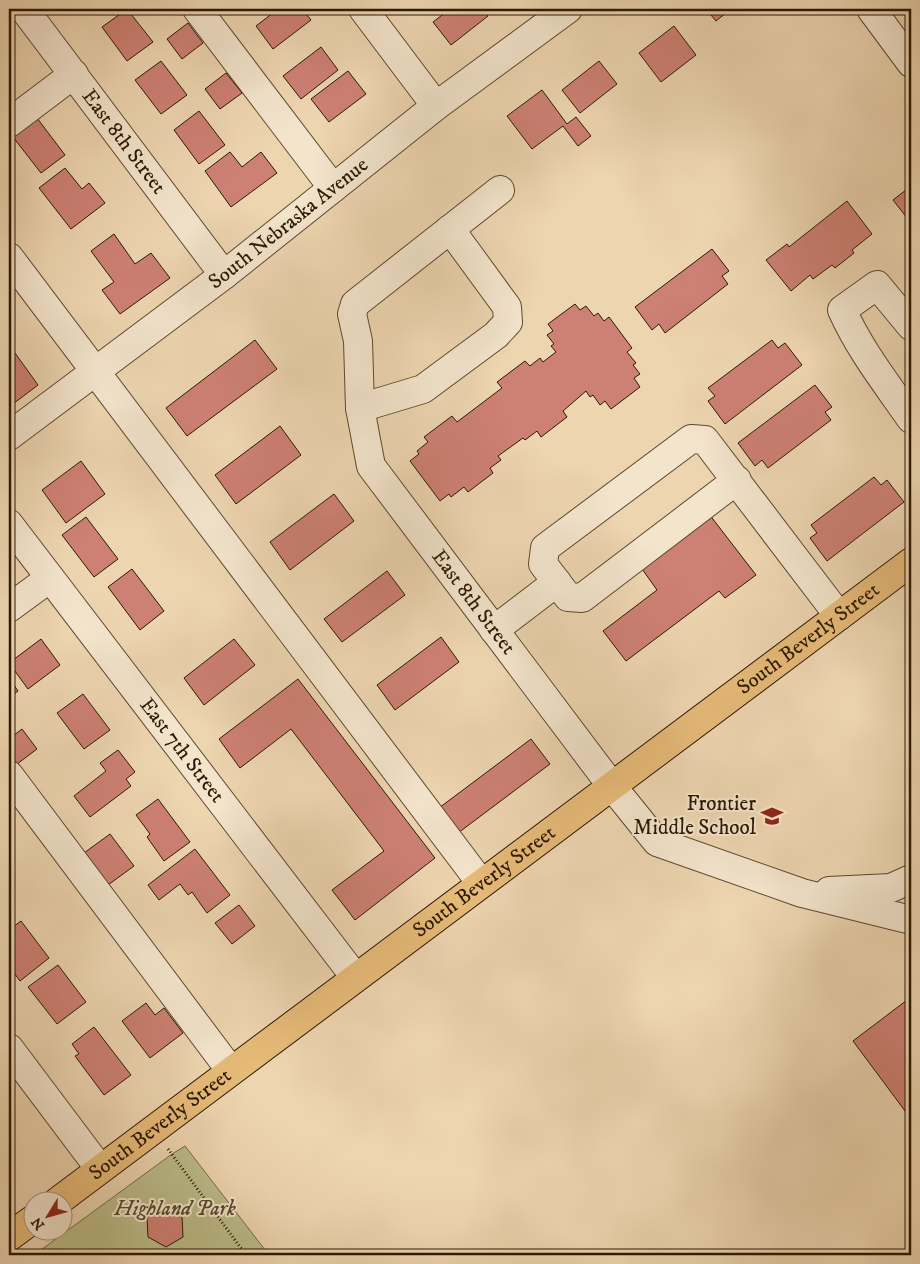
<svg xmlns="http://www.w3.org/2000/svg" width="920" height="1264" font-family="'IM FELL DW Pica',serif">
<style>
.green{fill:#bbbc89;stroke:#736a46}
.building{fill:#cd8074;stroke:#2b1903}
.lines{fill:none;stroke-linecap:round;stroke-linejoin:round}
.minor-casing{stroke:#5c482e;stroke-width:30}
.major-casing{stroke:#2b1903;stroke-width:30}
.path{stroke:#2b1903;stroke-width:3;stroke-dasharray:1 2.5;stroke-linecap:butt}
.minor{stroke:#f3e4cc;stroke-width:28}
.major{stroke:#e6ba78;stroke-width:28}
.labels{text-anchor:middle;dominant-baseline:central;stroke-width:4;stroke-linejoin:round;paint-order:stroke}
.street-label{font-size:21px;fill:#2b1903;stroke:#f3e4cc}
.poi-label{font-size:21px;fill:#2b1903;stroke:#f3e4cc;text-anchor:end}
.park-label{font-size:21px;font-style:italic;fill:#564a2b;stroke:#f3e4cc}
</style>
<rect width="100%" height="100%" fill="#edd5b0"/>
<filter id="stains"><feTurbulence type="fractalNoise" baseFrequency=".004" numOctaves="4"/><feColorMatrix values="0 0 0 0 .2 0 0 0 0 .09 0 0 0 0 .02 0 0 0 .5 -.17"/></filter>
<radialGradient id="worn" r=".72"><stop offset=".6" stop-color="#630" stop-opacity="0"/><stop offset="1" stop-color="#630" stop-opacity=".3"/></radialGradient>
<polygon class="green" points="185,1146 269,1255 34,1255 172,1154"/>
<g class="building">
<polygon points="127,9 153,42 127,61 102,27"/>
<polygon points="278,9 302,9 311,20 273,49 256,26"/>
<polygon points="450,9 482,9 488,16 451,45 433,22"/>
<polygon points="706,9 731,9 716,21"/>
<polygon points="188,23 203,43 182,59 167,39"/>
<polygon points="674,26 696,55 661,82 639,53"/>
<polygon points="321,47 338,70 301,99 283,76"/>
<polygon points="161,61 187,95 161,114 135,80"/>
<polygon points="599,61 617,84 580,113 562,90"/>
<polygon points="348,71 366,94 329,122 311,99"/>
<polygon points="226,73 242,93 220,109 205,89"/>
<polygon points="542,90 567,124 576,117 591,136 578,146 563,126 532,149 507,116"/>
<polygon points="199,111 225,145 199,164 174,130"/>
<polygon points="37,118 65,155 41,173 13,137"/>
<polygon points="230,152 242,167 261,152 277,173 231,207 205,171"/>
<polygon points="65,168 82,189 89,183 105,203 71,229 39,188"/>
<polygon points="911,186 911,223 893,200"/>
<polygon points="847,201 872,234 852,250 854,253 835,268 832,265 813,279 810,275 791,291 766,260 787,244 789,247"/>
<polygon points="114,234 135,264 151,253 170,278 120,314 102,290 114,282 91,251"/>
<polygon points="712,249 729,271 722,276 728,284 665,333 659,324 652,330 635,307"/>
<polygon points="575,304 580,310 586,306 594,316 598,313 604,321 609,317 632,348 627,352 636,363 633,365 640,374 634,378 640,387 611,409 605,401 600,405 593,395 590,397 586,391 563,411 567,417 541,437 537,431 525,440 523,438 498,456 501,460 490,468 493,473 468,492 464,487 451,497 449,494 440,501 410,461 419,454 417,451 428,442 424,437 452,416 457,422 502,388 497,382 525,361 530,366 540,358 543,362 556,352 551,346 554,344 547,335 553,331 548,324"/>
<polygon points="255,340 277,369 187,436 166,408"/>
<polygon points="772,340 778,348 785,343 802,365 725,424 708,401 715,396 708,388"/>
<polygon points="15,353 38,385 9,407 9,358"/>
<polygon points="815,385 832,407 825,412 831,420 768,468 762,460 755,466 738,443"/>
<polygon points="280,426 301,455 236,504 215,475"/>
<polygon points="81,461 105,494 66,523 42,490"/>
<polygon points="874,477 881,485 887,480 904,502 827,561 810,538 817,533 811,525"/>
<polygon points="334,494 354,521 290,570 270,542"/>
<polygon points="709,514 756,575 725,598 719,591 626,661 603,631 657,590 640,566"/>
<polygon points="86,517 118,559 94,577 62,535"/>
<polygon points="132,569 164,611 140,630 108,587"/>
<polygon points="387,571 405,595 342,642 324,619"/>
<polygon points="441,637 459,662 395,710 377,685"/>
<polygon points="41,639 60,665 28,689 9,663"/>
<polygon points="234,639 255,665 204,705 184,678"/>
<polygon points="9,678 18,691 9,698"/>
<polygon points="298,679 435,858 355,920 332,890 384,851 291,729 240,768 219,739"/>
<polygon points="83,694 110,730 84,749 57,713"/>
<polygon points="22,729 37,749 17,764 9,753 9,739"/>
<polygon points="531,739 550,764 458,833 439,808"/>
<polygon points="118,750 135,772 126,779 131,786 90,817 74,796 106,771 100,763"/>
<polygon points="158,799 190,842 164,861 147,837 150,834 136,815"/>
<polygon points="110,834 134,866 108,885 84,853"/>
<polygon points="195,849 230,895 207,913 192,892 188,895 180,884 159,900 148,885"/>
<polygon points="9,900 15,908 9,913"/>
<polygon points="239,905 255,926 232,944 215,923"/>
<polygon points="21,921 49,958 20,981 9,966 9,930"/>
<polygon points="58,965 86,1002 57,1024 28,987"/>
<polygon points="911,997 911,1119 853,1041"/>
<polygon points="146,1003 155,1015 164,1008 183,1033 150,1058 122,1021"/>
<polygon points="94,1027 131,1075 104,1095 75,1056 79,1054 72,1044"/>
<polygon points="165,1207 182,1216 183,1237 166,1247 148,1237 147,1217"/>
</g>
<g class="lines">
<g class="minor-casing">
<g id="minor">
<path id="s1" d="M24,9l200,266"/>
<polyline points="197,9 333,188"/>
<polyline points="363,9 436,106"/>
<polyline points="871,9 911,63"/>
<polyline points="9,123 74,74"/>
<path id="s2" d="M500,190l-145,114 -3,10 6,27 2,67 11,58 240,319 46,57 145,51 109,27"/>
<polyline points="9,257 481,883"/>
<path d="M911,326l-34,-41 -35,25c18,40 44,73 69,109"/>
<polyline points="360,408 423,389 496,335 508,322 507,307 450,229"/>
<path id="s3" d="M9,436l215,-161 212,-169 132,-97"/>
<polyline points="737,480 582,598 568,597 543,564 545,548 691,439 705,440 839,616"/>
<path id="s4" d="M9,524l346,453"/>
<polyline points="9,608 50,578"/>
<polyline points="494,630 557,582"/>
<polyline points="9,775 231,1071"/>
<polyline points="829,891 891,888 911,879"/>
<polyline points="9,1048 100,1169"/>
</g>
</g>
<g class="major-casing">
<g id="major">
<path id="s5" d="M57,1202l854,-640"/>
<polyline points="9,1237 32,1220"/>
</g>
</g>
<polyline class="path" points="168,1149 246,1255"/>
<use href="#minor" class="minor"/>
<use href="#major" class="major"/>
</g>
<defs>
<g id="school-bare" transform="scale(1.725)"><path d="M0-5L7-2L0 1L-7-2ZM-4 1L0 2.5L4 1V4Q0 6-4 4Z" fill="#8f2418" stroke="#f3e4cc" stroke-width="2.5" paint-order="stroke"/></g>
</defs>
<g fill-rule="evenodd">
<use href="#school-bare" x="772" y="816"/>
</g>
<g class="labels">
<g class="street-label">
<text stroke="none"><textPath href="#s1" startOffset="166">East 8th Street</textPath></text>
<text stroke="none"><textPath href="#s3" startOffset="351">South Nebraska Avenue</textPath></text>
<text stroke="none"><textPath href="#s2" startOffset="519">East 8th Street</textPath></text>
<text stroke="none"><textPath href="#s5" startOffset="939">South Beverly Street</textPath></text>
<text stroke="none"><textPath href="#s4" startOffset="285">East 7th Street</textPath></text>
<text stroke="none"><textPath href="#s5" startOffset="534">South Beverly Street</textPath></text>
<text stroke="none"><textPath href="#s5" startOffset="129">South Beverly Street</textPath></text>
</g>
<g class="poi-label">
<text x="756" y="804">Frontier<tspan x="756" dy="24">Middle School</tspan></text>
</g>
<g class="park-label">
<text x="175" y="1209">Highland Park</text>
</g>
</g>
<rect width="920" height="1264" fill="none" stroke="#edd5b0" stroke-width="30"/>
<rect x="10" y="10" width="900" height="1244" fill="none" stroke="#2b1903" stroke-width="2.5"/>
<rect x="15" y="15" width="890" height="1234" fill="none" stroke="#2b1903"/>
<g transform="translate(48 1216) rotate(233)"><circle r="24" fill="#f3e4cc" stroke="#a3937c"/>
<path d="M0-4L9 19L0 12L-9 19Z" fill="#8f2418"/>
<text y="-8" font-size="14" font-weight="bold" text-anchor="middle" fill="#2b1903">N</text>
</g>
<rect width="100%" height="100%" filter="url(#stains)"/>
<rect width="100%" height="100%" fill="url(#worn)"/>
</svg>
